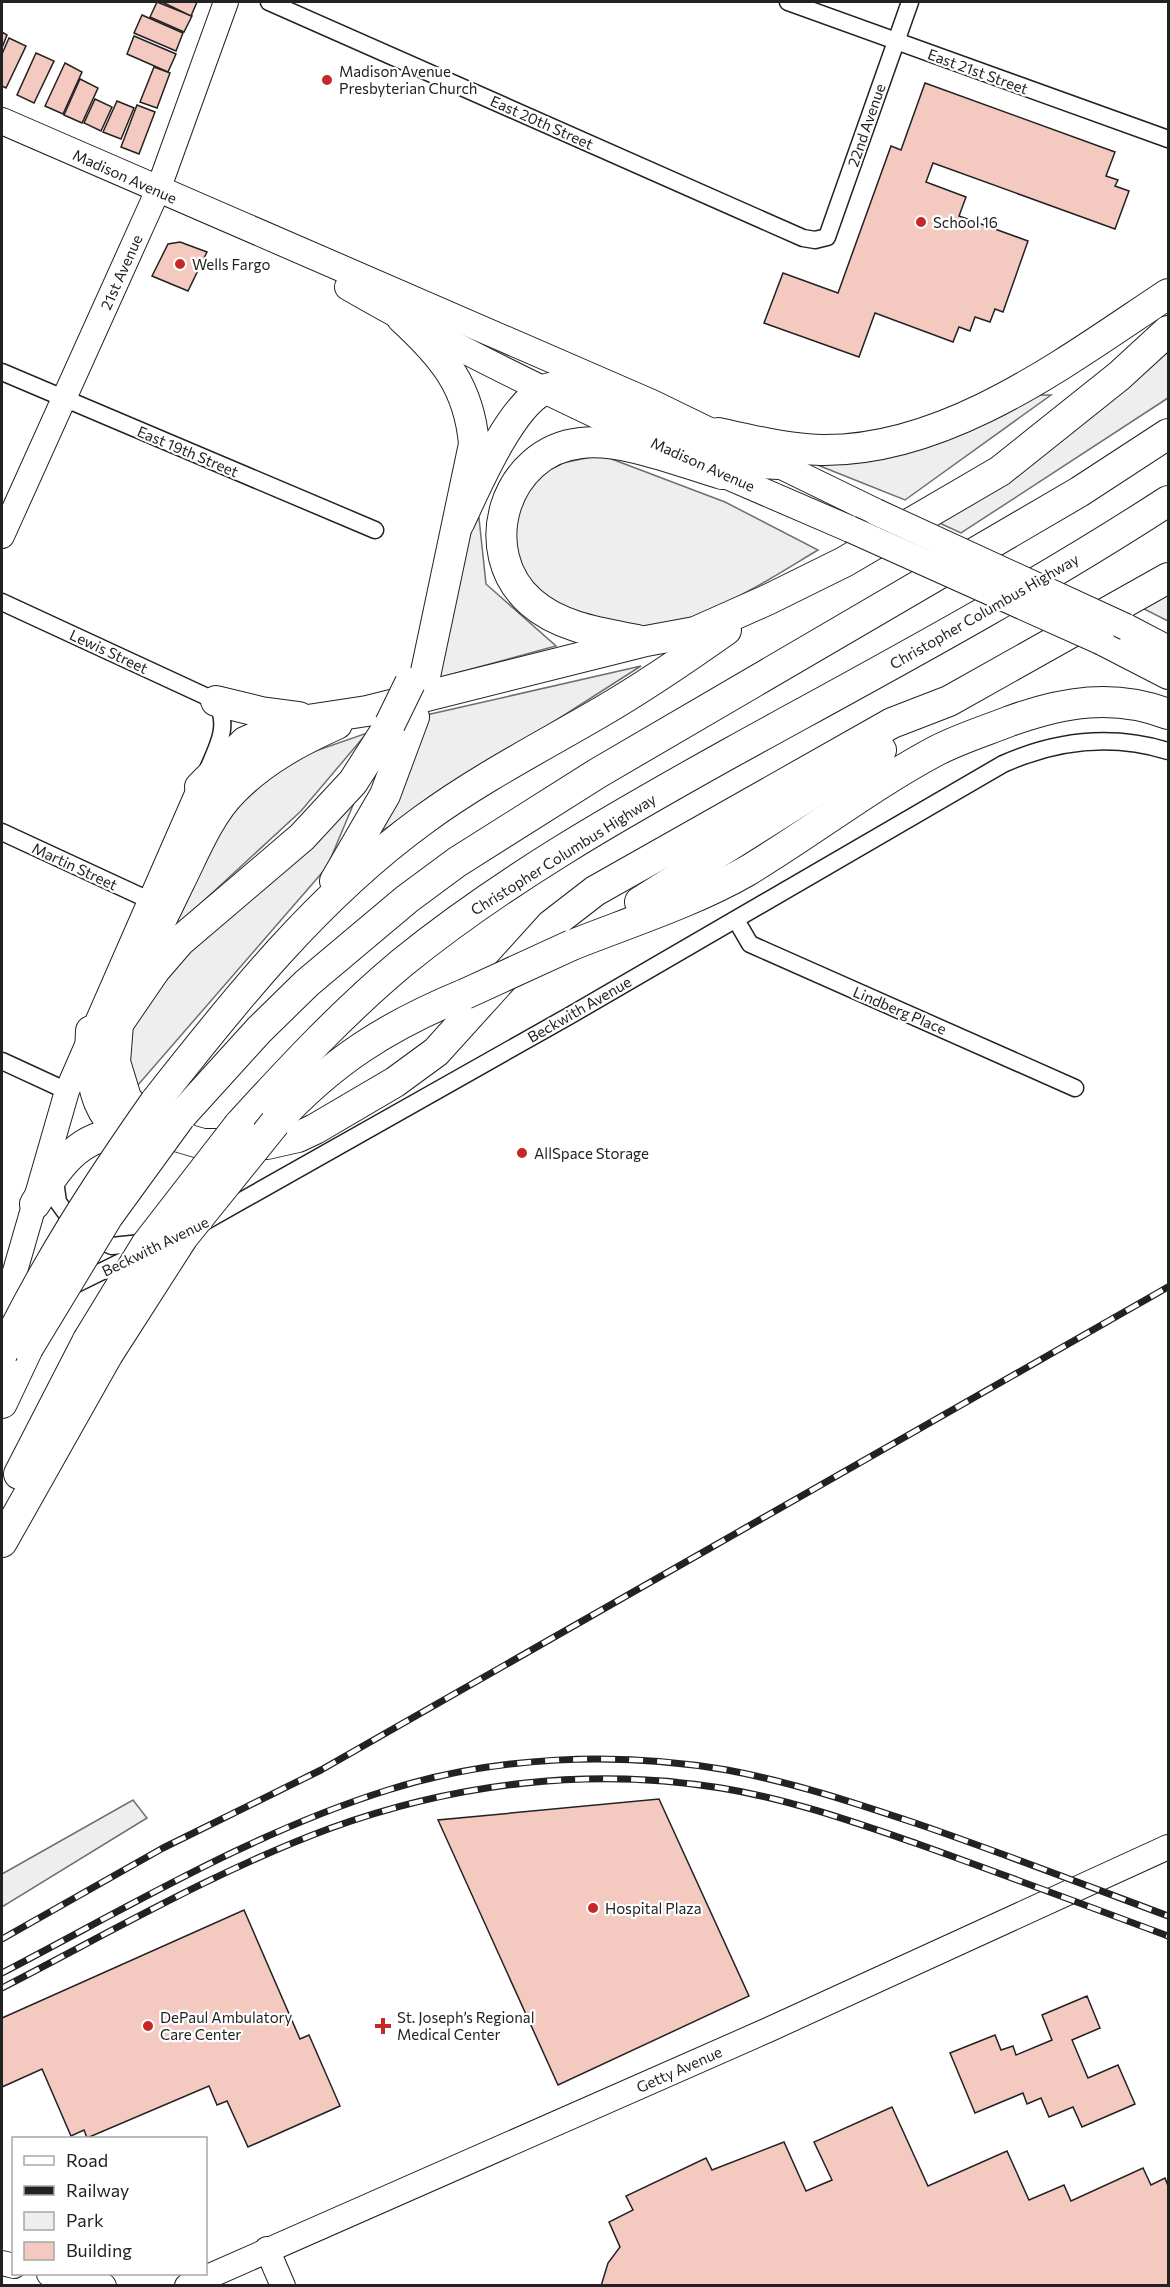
<svg xmlns="http://www.w3.org/2000/svg" width="1170" height="2287" font-family="Commissioner,sans-serif">
<style>
.green{fill:#eee;stroke:#6f6f6f;stroke-width:1.5}
.building{fill:#f3c9c0;stroke:#222;stroke-width:1.5}
.lines{fill:none;stroke-linecap:round;stroke-linejoin:round}
.street-casing{stroke:#222;stroke-width:19}
.secondary-casing{stroke:#222;stroke-width:26}
.primary-casing{stroke:#222;stroke-width:28}
.highway-casing{stroke:#222;stroke-width:32}
.street{stroke:#fff;stroke-width:16}
.secondary{stroke:#fff;stroke-width:24}
.primary{stroke:#fff;stroke-width:26}
.highway{stroke:#fff;stroke-width:30}
.rail-casing{stroke:#222;stroke-width:7}
.rail{stroke:#fff;stroke-width:4.5;stroke-dasharray:14;stroke-linecap:butt}
.primary-bridge-casing{stroke:#222;stroke-width:28;stroke-linecap:butt}
.highway-bridge-casing{stroke:#222;stroke-width:32;stroke-linecap:butt}
.primary-bridge{stroke:#fff;stroke-width:26}
.highway-bridge{stroke:#fff;stroke-width:30}
.poi-dot{fill:#c62828;stroke:#fff;stroke-width:2}
.labels{text-anchor:middle;dominant-baseline:central;stroke-width:4.5;stroke-linejoin:round;paint-order:stroke}
.poi-label{font-size:15px;fill:#222;stroke:#fff;text-anchor:start}
.street-label{font-size:15px;fill:#222;stroke:#fff}
</style>
<rect width="100%" height="100%" fill="#fff"/>
<g class="green">
<polygon points="1168,341 1168,398 961,533 935,521"/>
<polygon points="1038,395 1051,395 905,500 820,466 891,456"/>
<path d="M601,455l124,47 93,48c-59,35 -153,100 -224,73 -24,-9 -47,-25 -69,-37l-17,-64 25,-53z"/>
<polygon points="479,518 486,584 556,646 438,678 468,521"/>
<polygon points="1168,589 1168,621 1140,607"/>
<polygon points="641,666 368,840 422,716"/>
<polygon points="367,733 301,811 158,943 231,800 281,763"/>
<polygon points="364,779 327,867 131,1093 123,1029 180,955"/>
<polygon points="133,1800 147,1818 2,1907 2,1874"/>
</g>
<g class="building">
<polygon points="157,2 192,16 184,32 150,17"/>
<polygon points="162,2 197,2 191,16"/>
<polygon points="142,15 183,33 176,51 134,33"/>
<polygon points="2,32 7,35 2,48"/>
<polygon points="134,36 176,54 168,72 127,54"/>
<polygon points="9,38 26,46 6,88 2,86 2,54"/>
<polygon points="36,53 54,61 34,103 17,95"/>
<polygon points="65,63 82,72 63,114 45,106"/>
<polygon points="154,67 170,73 157,108 140,102"/>
<polygon points="80,79 98,88 82,123 64,115"/>
<polygon points="925,83 1115,152 1106,176 1118,180 1115,186 1129,191 1115,229 933,163 926,182 966,197 959,216 1028,241 1003,312 995,309 990,322 975,317 970,331 959,327 953,342 875,313 859,357 764,323 783,273 838,293 891,146 901,150"/>
<polygon points="95,99 112,107 101,131 84,123"/>
<polygon points="117,101 134,108 121,139 103,132"/>
<polygon points="137,105 155,112 139,154 121,147"/>
<polygon points="180,242 207,252 188,291 152,276 168,244"/>
<polygon points="659,1799 749,1996 558,2085 438,1820"/>
<polygon points="244,1910 300,2039 309,2035 340,2106 248,2147 227,2101 217,2105 209,2086 87,2138 84,2130 71,2136 42,2069 2,2087 2,2018"/>
<polygon points="1087,1996 1100,2028 1072,2040 1088,2078 1118,2065 1135,2104 1082,2127 1073,2107 1049,2117 1041,2098 1027,2104 1023,2093 975,2113 950,2053 995,2035 1001,2050 1013,2046 1016,2055 1052,2040 1042,2015"/>
<polygon points="892,2107 928,2186 1007,2151 1029,2200 1064,2185 1071,2201 1143,2168 1151,2185 1165,2178 1168,2186 1168,2286 601,2286 608,2263 620,2247 609,2222 633,2210 626,2196 706,2158 712,2170 784,2142 806,2191 832,2180 814,2142"/>
</g>
<g class="lines">
<g class="street-casing">
<g id="street">
<polyline points="269,2 803,238 815,240 827,237 910,2"/>
<polyline points="788,2 1168,139"/>
<polyline points="2,372 375,530"/>
<path d="M2,602l214,99c14,24 2,45 -8,68"/>
<polyline points="2,832 149,900"/>
<polyline points="736,920 750,944 1075,1088"/>
<polyline points="2,1061 67,1091"/>
<polyline points="54,1174 58,1202 81,1234 112,1246 150,1242"/>
<path d="M204,1222l365,-206 434,-252c54,-24 109,-30 165,-13"/>
<polyline points="70,1287 135,1255"/>
</g>
</g>
<g class="secondary-casing">
<g id="secondary">
<polyline points="2,536 158,190 226,2"/>
<polyline points="2,1306 9,1292 67,1091 200,787"/>
<polyline points="267,2249 283,2286"/>
<polyline points="2,2263 14,2266"/>
<polyline points="49,2274 104,2286"/>
<polyline points="187,2286 768,2030 1168,1847"/>
</g>
</g>
<g class="primary-casing">
<g id="primary">
<polyline points="2,121 652,403 876,512"/>
<path d="M348,287c102,59 208,110 315,159"/>
<polyline points="704,466 850,529"/>
<polyline points="1126,627 1168,649"/>
<polyline points="1102,642 1168,676"/>
</g>
</g>
<g class="highway-casing">
<g id="highway">
<path d="M402,318c41,38 67,68 72,126l-50,237"/>
<path d="M718,433c33,7 68,16 103,17 127,2 247,-90 347,-156"/>
<path d="M459,523c16,-34 51,-117 85,-133 12,-5 21,-4 32,-1l164,73 39,2"/>
<path d="M637,640c-36,-7 -78,-13 -106,-38 -57,-50 -27,-151 50,-159 42,-5 100,19 141,31"/>
<polyline points="216,701 261,712 299,717"/>
<polyline points="390,724 353,782 302,837 180,941 155,970 118,1024 115,1062 126,1098 136,1110 169,1134 203,1144 267,1144 298,1137 315,1129 395,1082 436,1052 551,925 595,891 892,723 949,701 1168,578"/>
<polyline points="200,787 245,742 288,723 367,711 646,641 695,632 767,600 844,562 1000,471 1119,376 1168,331"/>
<polyline points="335,881 385,795 414,717"/>
<polyline points="640,902 881,750"/>
<path d="M572,945c58,-23 121,-43 175,-74 63,-38 122,-84 187,-119 24,-13 51,-21 76,-31 53,-19 104,-28 158,-7"/>
<path d="M132,980c16,-33 32,-66 48,-99 15,-30 29,-66 53,-90 29,-30 66,-50 104,-67"/>
<path d="M91,1031c-3,54 5,99 62,118"/>
<path d="M155,1102c80,-102 162,-205 268,-282 56,-41 118,-73 178,-108 43,-25 84,-53 125,-82"/>
<polyline points="180,1117 259,1030 307,983 407,899 457,862 598,773 1079,492 1168,434"/>
<path d="M275,1123c57,-62 112,-97 190,-129"/>
<path d="M239,1125c52,-57 104,-113 164,-163 101,-82 216,-147 329,-210 147,-81 296,-160 436,-251"/>
<path d="M35,1204c22,-36 43,-70 89,-71"/>
<polyline points="2,1403 28,1348"/>
<polyline points="19,1474 88,1340"/>
<polyline points="2,1542 108,1354"/>
</g>
</g>
<use href="#street" class="street"/>
<use href="#secondary" class="secondary"/>
<use href="#primary" class="primary"/>
<use href="#highway" class="highway"/>
<g class="rail-casing">
<g id="rail">
<polyline points="2,1939 163,1848 321,1770 1168,1287"/>
<path d="M2,1973c125,-65 251,-141 386,-183 107,-34 229,-39 339,-20 65,12 128,33 191,54 84,29 167,61 250,92"/>
<path d="M2,1988c107,-55 215,-118 329,-160 125,-45 258,-61 390,-40 68,11 133,34 197,56 84,30 167,61 250,92"/>
</g>
</g>
<use href="#rail" class="rail"/>
<g class="primary-bridge-casing">
<g id="primary-bridge">
<polyline points="876,512 1126,627"/>
<polyline points="850,529 1102,642"/>
</g>
</g>
<g class="highway-bridge-casing">
<g id="highway-bridge">
<polyline points="390,724 410,683"/>
<polyline points="465,994 572,945"/>
<polyline points="88,1340 146,1245 239,1125"/>
<polyline points="28,1348 108,1216 180,1117"/>
<path d="M2,1354c45,-92 94,-168 153,-252"/>
<polyline points="108,1354 183,1237 275,1123"/>
</g>
</g>
<use href="#primary-bridge" class="primary-bridge"/>
<use href="#highway-bridge" class="highway-bridge"/>
</g>
<g class="poi-dot">
<circle cx="327" cy="80" r="6"/>
<circle cx="921" cy="222" r="6"/>
<circle cx="180" cy="264" r="6"/>
<circle cx="522" cy="1153" r="6"/>
<circle cx="593" cy="1908" r="6"/>
<circle cx="148" cy="2026" r="6"/>
<path d="M380 2017h6v6h6v6h-6v6h-6v-6h-6v-6h6z"/>
</g>
<g class="labels">
<g class="poi-label">
<text x="339" y="71">Madison Avenue<tspan x="339" dy="17">Presbyterian Church</tspan></text>
<text x="933" y="222">School 16</text>
<text x="192" y="264">Wells Fargo</text>
<text x="534" y="1153">AllSpace Storage</text>
<text x="605" y="1908">Hospital Plaza</text>
<text x="160" y="2017">DePaul Ambulatory<tspan x="160" dy="17">Care Center</tspan></text>
<text x="397" y="2017">St. Joseph’s Regional<tspan x="397" dy="17">Medical Center</tspan></text>
</g>
<g class="street-label">
<text transform="translate(978 71) rotate(20)">East 21st Street</text>
<text transform="translate(542 122) rotate(24)">East 20th Street</text>
<text transform="translate(866 125) rotate(-71)">22nd Avenue</text>
<text transform="translate(125 176) rotate(24)">Madison Avenue</text>
<text transform="translate(121 272) rotate(-66)">21st Avenue</text>
<text transform="translate(188 451) rotate(23)">East 19th Street</text>
<text transform="translate(703 464) rotate(24)">Madison Avenue</text>
<text transform="translate(984 611) rotate(-30)">Christopher Columbus Highway</text>
<text transform="translate(109 651) rotate(25)">Lewis Street</text>
<text transform="translate(563 854) rotate(-32)">Christopher Columbus Highway</text>
<text transform="translate(75 866) rotate(25)">Martin Street</text>
<text transform="translate(579 1009) rotate(-30)">Beckwith Avenue</text>
<text transform="translate(900 1010) rotate(23)">Lindberg Place</text>
<text transform="translate(155 1246) rotate(-26)">Beckwith Avenue</text>
<text transform="translate(679 2069) rotate(-24)">Getty Avenue</text>
</g>
</g>
<rect width="1170" height="2287" fill="none" stroke="#222222" stroke-width="6"/>
<rect x="12" y="2137" width="195" height="138" fill="#ffffff" stroke="#a7a7a7" stroke-width="1.5"/>
<rect x="24" y="2156" width="30" height="9" fill="#ffffff" stroke="#a7a7a7" stroke-width="1.5"/>
<text x="66" y="2167" font-size="18" fill="#222222">Road</text>
<rect x="24" y="2186" width="30" height="9" fill="#222222" stroke="#a7a7a7" stroke-width="1.5"/>
<text x="66" y="2197" font-size="18" fill="#222222">Railway</text>
<rect x="24" y="2212" width="30" height="18" fill="#eeeeee" stroke="#a7a7a7" stroke-width="1.5"/>
<text x="66" y="2227" font-size="18" fill="#222222">Park</text>
<rect x="24" y="2242" width="30" height="18" fill="#f3c9c0" stroke="#a7a7a7" stroke-width="1.5"/>
<text x="66" y="2257" font-size="18" fill="#222222">Building</text>
</svg>
